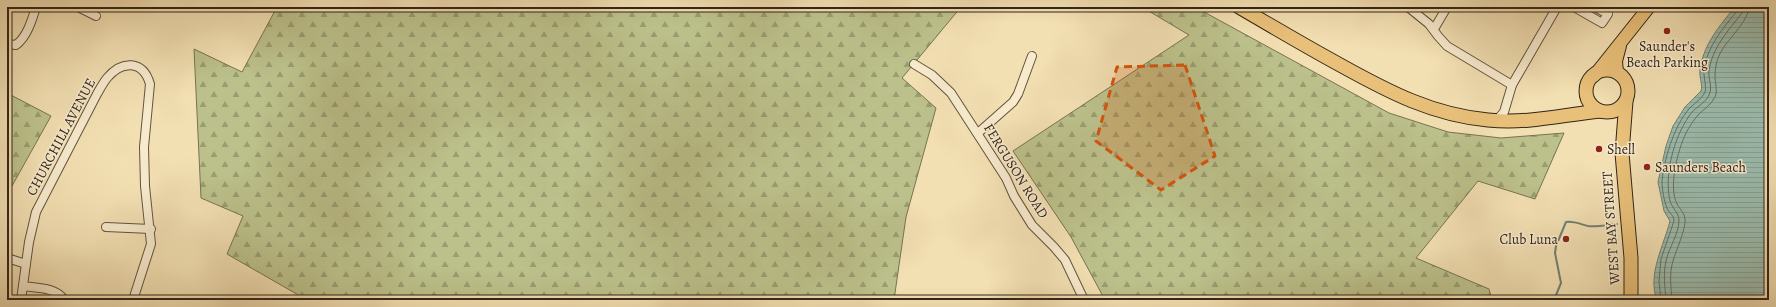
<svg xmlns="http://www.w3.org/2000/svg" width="1776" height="307" font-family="Alegreya,serif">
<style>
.forest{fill:url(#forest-firs);stroke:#777352}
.water{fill:url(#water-rules);stroke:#718072}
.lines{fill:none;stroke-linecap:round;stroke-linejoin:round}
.shore{stroke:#667063;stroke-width:1}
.stream{stroke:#718072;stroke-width:2}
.minor-casing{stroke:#62543e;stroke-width:10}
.primary-casing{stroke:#322518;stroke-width:14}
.trunk-casing{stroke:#322518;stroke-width:15}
.minor{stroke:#f7eacd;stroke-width:8}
.primary{stroke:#e9c079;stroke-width:12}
.trunk{stroke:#e9c079;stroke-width:13}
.marked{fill:#d6540d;fill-opacity:0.2;stroke:#d6540d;stroke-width:3;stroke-dasharray:8 5;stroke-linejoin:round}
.poi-dot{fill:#8f2418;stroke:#f7eacd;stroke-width:1.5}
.labels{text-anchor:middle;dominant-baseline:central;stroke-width:3;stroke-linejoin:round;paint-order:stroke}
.poi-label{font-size:14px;fill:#322518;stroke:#f7eacd;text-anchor:start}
.street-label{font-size:14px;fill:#322518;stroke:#f7eacd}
</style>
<defs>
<pattern id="forest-firs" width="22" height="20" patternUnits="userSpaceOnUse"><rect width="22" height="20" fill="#bcc18b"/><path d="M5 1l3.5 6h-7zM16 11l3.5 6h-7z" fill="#999d71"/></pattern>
<pattern id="water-rules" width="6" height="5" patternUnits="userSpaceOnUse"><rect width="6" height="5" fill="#9bbcae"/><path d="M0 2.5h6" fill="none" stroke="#86a195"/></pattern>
</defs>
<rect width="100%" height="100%" fill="#f2dfb2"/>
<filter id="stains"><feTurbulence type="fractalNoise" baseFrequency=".005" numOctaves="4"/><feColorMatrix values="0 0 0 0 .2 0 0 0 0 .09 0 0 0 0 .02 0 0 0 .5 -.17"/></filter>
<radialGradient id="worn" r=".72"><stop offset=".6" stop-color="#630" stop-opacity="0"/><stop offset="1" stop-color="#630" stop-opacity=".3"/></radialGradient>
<g class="forest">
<polygon points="277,7 961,7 902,78 936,108 906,217 894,300 307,300 227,254 243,216 201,198 194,49 242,72"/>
<polygon points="1142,7 1195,7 1389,113 1448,132 1501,138 1564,133 1535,199 1478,181 1416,258 1489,289 1492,300 1105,300 1071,237 1013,151 1189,35"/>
<polygon points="7,93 51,116 7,195"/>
</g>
<path class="water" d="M1735,7h34v293h-112c-10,-25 7,-55 13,-79l-6,-10 -6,-29 8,-36 7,-20 12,-19 16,-16c2,-6 -2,-14 -1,-21 3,-25 20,-45 35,-63z"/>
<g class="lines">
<g class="shore">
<path d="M1661,300l-2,-19 2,-22 13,-38c0,-6 -5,-8 -7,-13 -3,-7 -5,-19 -5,-27 2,-22 12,-54 26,-71 5,-6 13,-10 17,-18 2,-5 -2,-16 -1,-24 4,-22 19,-40 33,-57l1,-4"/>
<path d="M1666,300c-1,-13 -3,-26 0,-39 3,-14 13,-27 13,-41 0,-7 -7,-12 -9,-19 -5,-22 1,-50 11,-71 3,-6 7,-13 11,-18 6,-6 14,-10 17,-17 4,-8 -1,-16 0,-24 3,-23 19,-40 33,-58l1,-6"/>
<path d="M1672,300c-1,-13 -3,-26 1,-39 4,-13 10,-25 12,-38 1,-9 -4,-12 -8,-19 -9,-18 1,-54 9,-71 3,-6 8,-13 12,-18 6,-6 13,-10 17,-18 3,-7 0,-13 0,-21 0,-9 2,-18 7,-26 7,-12 27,-30 27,-43"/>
</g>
<path class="stream" d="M1554,300l7,-17 -6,-30 1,-7 10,-24c8,-1 14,2 22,4 9,1 19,-1 29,-2"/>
<g class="minor-casing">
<g id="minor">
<polyline points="78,7 96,16"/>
<polyline points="1408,7 1429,24 1438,36 1447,46 1512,85"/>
<polyline points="1574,7 1602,23 1608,14 1595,7"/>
<polyline points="1434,29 1447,7"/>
<path d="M7,44l9,1c11,-8 16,-25 20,-38"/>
<polyline points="914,64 932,75 951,93 1006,178 1014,196 1032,225 1054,247 1065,260 1084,300"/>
<polyline points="1496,121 1504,112 1512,85 1557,7"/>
<polyline points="978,133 1013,102 1018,94 1032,56"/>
<polyline points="106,227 151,229"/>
<polyline points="7,258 26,264"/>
<path d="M23,286c12,2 34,1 41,14"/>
<path d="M21,300l8,-58 7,-30 61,-118c3,-5 6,-11 10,-16 15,-18 36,-18 43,6l-6,63 1,39 6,58 -18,56"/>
</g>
</g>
<g class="primary-casing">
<g id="primary">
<polyline points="1617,73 1616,61 1620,46"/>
<polyline points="1594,76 1649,7"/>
</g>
</g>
<g class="trunk-casing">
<g id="trunk">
<path d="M1239,7c34,20 68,40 103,59 47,26 91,49 146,54 40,4 73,-5 112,-9"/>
<circle cx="1607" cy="91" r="21"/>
<polyline points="1626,101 1622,153 1631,258 1631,300"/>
</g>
</g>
<use href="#minor" class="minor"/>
<use href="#primary" class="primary"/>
<use href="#trunk" class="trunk"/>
</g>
<path class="marked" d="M1185,65l30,91 -54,34 -65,-49 21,-74z"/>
<g class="poi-dot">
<circle cx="1667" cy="31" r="4"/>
<circle cx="1599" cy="149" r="4"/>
<circle cx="1647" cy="167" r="4"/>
<circle cx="1566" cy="239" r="4"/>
</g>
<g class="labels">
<g class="poi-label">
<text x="1667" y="46" text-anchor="middle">Saunder's<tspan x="1667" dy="16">Beach Parking</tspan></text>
<text x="1607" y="149">Shell</text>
<text x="1655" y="167">Saunders Beach</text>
<text x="1558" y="239" text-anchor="end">Club Luna</text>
</g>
<g class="street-label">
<text transform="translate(61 137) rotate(-62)">CHURCHILL AVENUE</text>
<text transform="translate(1016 171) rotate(58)">FERGUSON ROAD</text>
<text transform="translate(1611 228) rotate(-94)">WEST BAY STREET</text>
</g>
</g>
<rect width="1776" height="307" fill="none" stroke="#f2dfb2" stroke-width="24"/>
<rect x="8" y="8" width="1760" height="291" fill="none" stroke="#322518" stroke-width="2"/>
<rect x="12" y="12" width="1752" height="283" fill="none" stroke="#322518"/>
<rect width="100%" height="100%" filter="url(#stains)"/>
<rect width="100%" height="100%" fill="url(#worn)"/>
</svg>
